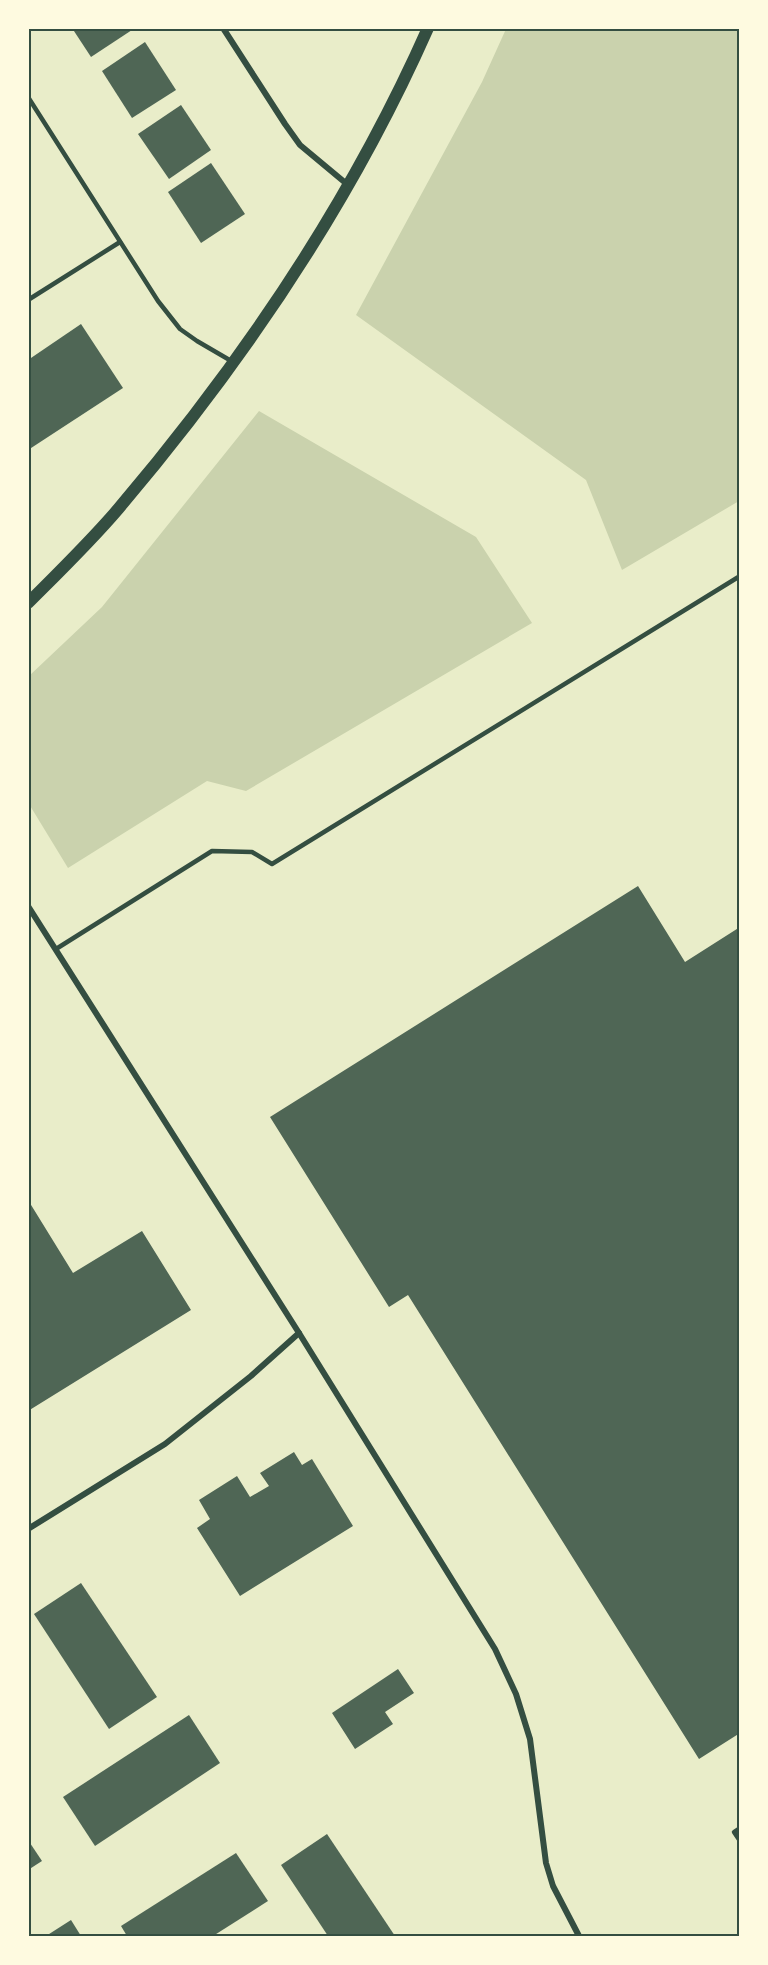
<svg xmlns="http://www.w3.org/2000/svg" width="768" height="1965" font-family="'Titillium Web',sans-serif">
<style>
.green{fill:#cad2ad}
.building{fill:#4f6655}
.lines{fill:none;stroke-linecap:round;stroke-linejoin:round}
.service{stroke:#344e41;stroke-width:4.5}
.minor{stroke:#344e41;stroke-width:6}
.secondary{stroke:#344e41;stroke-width:12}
.neatline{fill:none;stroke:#344e41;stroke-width:2}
</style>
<rect width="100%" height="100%" fill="#e9edc9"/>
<g class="green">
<polygon points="506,29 739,29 739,501 622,570 586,480 356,315 482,82"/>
<polygon points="259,411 476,537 532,623 246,791 207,781 68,868 29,804 29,676 102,607"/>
</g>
<g class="building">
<polygon points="72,28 135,28 91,57"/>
<polygon points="145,42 176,90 132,118 102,71"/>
<polygon points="181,105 211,150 169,179 138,134"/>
<polygon points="211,163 245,214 201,243 168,192"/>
<polygon points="81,324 123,388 28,450 28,360"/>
<polygon points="638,886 685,962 740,927 740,1733 699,1759 408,1295 389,1307 270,1117"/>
<polygon points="28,1200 73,1273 142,1231 191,1310 28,1411"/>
<polygon points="294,1452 302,1465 312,1459 353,1526 240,1596 197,1528 210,1519 199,1500 237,1476 250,1497 269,1486 260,1473"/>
<polygon points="81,1583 157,1697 109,1729 34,1614"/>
<polygon points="398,1669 414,1693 385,1712 393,1724 355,1749 332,1713"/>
<polygon points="189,1715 220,1763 95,1846 63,1797"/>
<polygon points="327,1834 395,1936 328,1936 281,1865"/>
<polygon points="28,1840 42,1861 28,1870"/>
<polygon points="236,1853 268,1901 213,1936 127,1936 121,1926"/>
<polygon points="71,1920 81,1936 46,1936"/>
</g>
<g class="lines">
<g class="service">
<polyline points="28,97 158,301 180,329 197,341 233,362"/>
<polyline points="28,300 120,242"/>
<polyline points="56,949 212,851 252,852 272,864 740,576"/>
<polyline points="740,1828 734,1832 740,1841"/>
</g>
<g class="minor">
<polyline points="223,28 285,124 300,145 348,185"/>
<polyline points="28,906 299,1333 495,1649 516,1694 530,1739 546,1863 553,1886 579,1936"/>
<polyline points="28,1529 165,1444 251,1376 299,1333"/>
</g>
<path class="secondary" d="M28,603c31,-31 63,-62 91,-95 123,-145 232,-306 309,-480"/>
</g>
<rect width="768" height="1965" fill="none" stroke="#fefae0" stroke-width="60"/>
<rect x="30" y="30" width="708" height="1905" class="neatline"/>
</svg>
